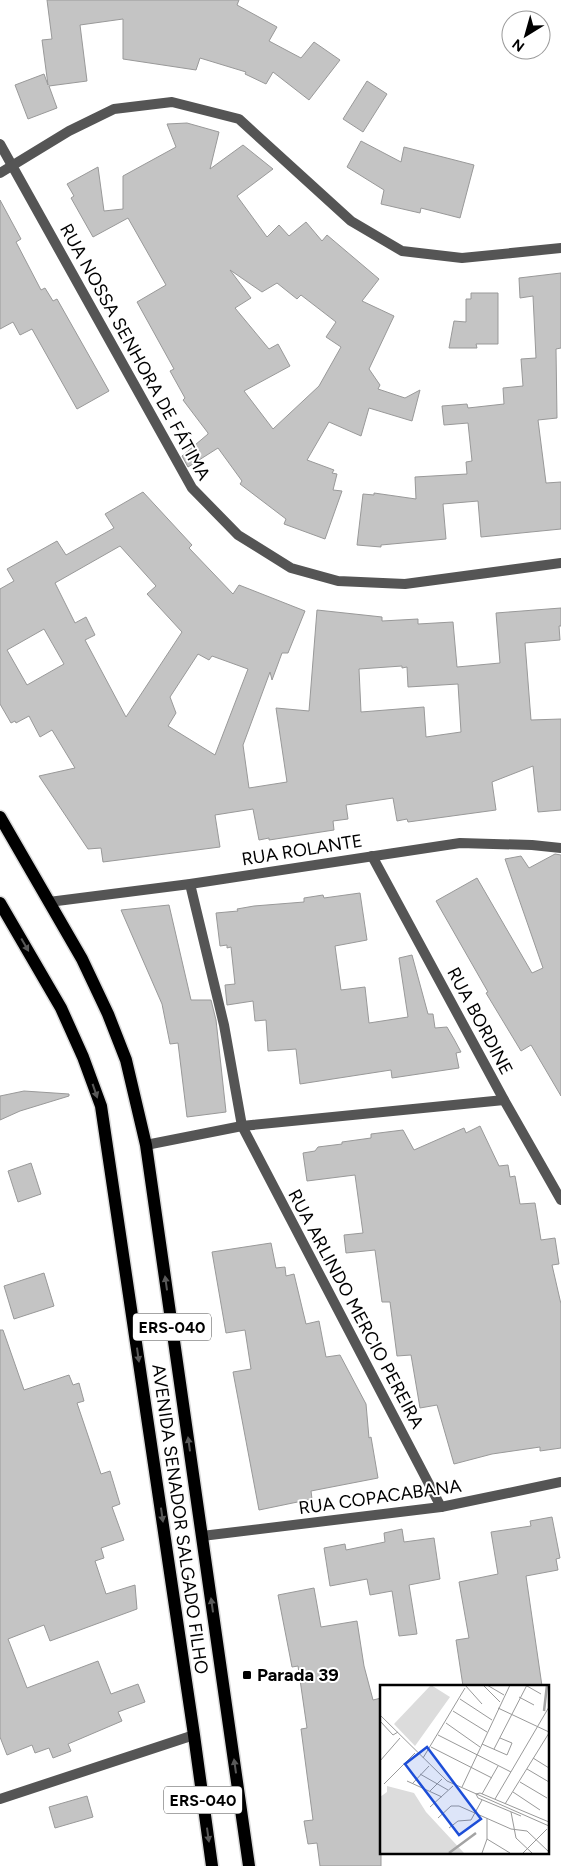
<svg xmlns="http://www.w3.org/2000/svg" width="561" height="1866" font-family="Figtree,sans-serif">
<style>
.building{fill:#c4c4c4;stroke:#999;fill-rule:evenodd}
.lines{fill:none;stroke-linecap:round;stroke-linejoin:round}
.primary-casing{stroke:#dbdbdb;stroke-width:15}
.street{stroke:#555;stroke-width:10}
.primary{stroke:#000;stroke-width:12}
.oneway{fill:#595959}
.poi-dot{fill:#000;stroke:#fff;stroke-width:2}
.labels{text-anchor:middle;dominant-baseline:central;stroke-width:4;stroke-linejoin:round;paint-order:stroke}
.shield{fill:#fff;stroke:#4c4c4c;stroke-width:1}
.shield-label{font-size:16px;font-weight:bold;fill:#000}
.street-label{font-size:18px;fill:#000;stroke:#fff}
.poi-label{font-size:18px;font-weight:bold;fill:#000;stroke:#fff;text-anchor:start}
.inset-river{fill:none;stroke:#a3a3a3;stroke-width:2.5}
.inset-road{fill:none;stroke:#999;stroke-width:1}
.view{fill:#1d4ed8;fill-opacity:0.15;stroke:#1d4ed8;stroke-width:2.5}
.inset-edge{fill:none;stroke:#000;stroke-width:2.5}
</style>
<rect width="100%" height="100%" fill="#fff"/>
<g class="building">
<polygon points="47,0 239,0 237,5 277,27 269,41 301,58 314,42 340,60 309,100 273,72 266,84 245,74 246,72 200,58 196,70 123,59 123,19 80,25 87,81 49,86 57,108 28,119 15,85 44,74 48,85 42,40 52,39"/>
<polygon points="367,81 387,94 363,132 343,119"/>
<path d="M187,123l32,9 -9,37 33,-24 30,24 -36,27 30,41 12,-12 10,11 17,-14 16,19 5,-6 52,44 -17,22 32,15 -25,53 11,16 -2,4 27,9 15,-8 -8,31 -43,-13 -8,28 -32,-14 -22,38 27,10 -2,3 5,1 -4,16 9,1 -17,48 -41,-15 2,-5 -46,-35 2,-3 -24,-33 -30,19 -6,-11 26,-22v-1l-25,-33 2,-2 -15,-27 4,-2 -37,-67 29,-17 -38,-67 -35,19 -22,-39 3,-2 -7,-12 31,-17 6,44 19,-2v-33l53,-29 -9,-23zM230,270l32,22 15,-9 20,16 4,-4 35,27 -10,15 15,10 -22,39 -46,43 -29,-38 46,-25 -12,-22 -9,5 -34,-41 16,-10z"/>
<polygon points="361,141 401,162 404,147 474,165 460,218 421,208 420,213 381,204 384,190 347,167"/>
<polygon points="0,200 21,239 16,242 41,290 45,288 53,301 57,299 109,391 77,409 32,329 20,335 13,322 0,329"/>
<polygon points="561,273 561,348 556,349 557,418 538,420 546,483 561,482 561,529 481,537 478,501 443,504 446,539 381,545 381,547 357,545 363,494 374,495 374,493 416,499 415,477 467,474 466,462 472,461 468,423 444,425 442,406 467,404 468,408 504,404 503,388 523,386 521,359 536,358 533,296 520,298 519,278"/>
<polygon points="471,293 498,293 498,344 476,344 477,348 449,348 454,321 466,322 466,299 471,299"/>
<path d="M143,492l49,53 -3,3 44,46 6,-9 66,26 -17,42h-6l-10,27 -2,-8 -27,73 6,43 38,-6 -11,-74 33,3 8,-101 65,7v4l36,-2v5l35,-2 4,45 43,-4 -4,-50 65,-5v18h-2l1,14 -35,3 6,77 30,-1v91l-23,2 -5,-46 -41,16 4,28 -88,12 -1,-3 -10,2 -4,-23 -47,7 2,14 -15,2 1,9 -65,10v-2l-10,2 -6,-31 -38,6 5,32 -117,15 -2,-14 -13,1 -49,-73 36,-8 -23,-38 -12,7 -11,-21 -13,7 -1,-2 -4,2 -11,-19v-115l14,-8 -7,-12 50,-28 9,14 48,-27 -9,-14zM120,546l36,40 -9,8 35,38 -56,85 -41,-77 10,-5 -9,-18 -11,6 -20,-40zM44,629l20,35 -37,21 -20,-35zM198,654l11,6 3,-4 36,13 -33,86 -47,-29 8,-13 -6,-16zM402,666v2l5,-1 1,20 50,-3 3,48 -35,5 -2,-30 -63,5 -2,-43z"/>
<polygon points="555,854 561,855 561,1096 531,1045 521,1051 486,993 488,992 436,901 477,878 532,973 543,968 505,859 521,856 529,868"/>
<polygon points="360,893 367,940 335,946 341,990 365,987 369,1023 408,1017 399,958 412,955 428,1014 433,1014 435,1028 447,1027 454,1039 461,1052 456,1053 459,1068 392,1078 391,1070 300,1084 296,1049 268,1051 266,1020 255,1021 253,1001 227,1005 225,985 235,984 231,947 227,948 227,945 220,946 216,913 238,911 237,909 254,906 304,902 304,898 323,895 324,898"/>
<polygon points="169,905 191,1000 211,1000 216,1020 226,1112 187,1117 178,1043 170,1044 162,1004 121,910"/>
<polygon points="24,1091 69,1094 69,1096 20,1111 0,1120 0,1096"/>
<polygon points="480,1126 499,1166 508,1165 510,1177 515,1176 520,1204 535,1203 541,1240 555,1238 559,1264 552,1265 561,1304 561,1448 540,1451 540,1447 492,1454 454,1464 437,1405 420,1408 411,1355 397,1356 390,1302 382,1302 375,1250 346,1253 344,1235 363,1233 355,1175 307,1181 303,1153 315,1151 318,1147 342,1144 342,1142 371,1138 371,1134 403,1130 414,1150 464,1128 466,1133"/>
<polygon points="31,1163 41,1194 18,1202 8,1171"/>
<polygon points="271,1243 276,1268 285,1267 286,1276 294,1274 306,1324 319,1321 326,1357 340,1355 366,1404 369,1438 371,1437 378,1478 311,1491 312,1499 259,1510 233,1372 251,1369 245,1330 226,1333 212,1252"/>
<polygon points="44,1273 54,1306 14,1319 4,1286"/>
<polygon points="0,1330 3,1330 24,1390 69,1375 73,1385 79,1383 84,1401 77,1403 101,1474 110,1471 120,1504 112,1507 124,1540 101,1548 104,1558 95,1561 106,1594 135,1585 137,1609 50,1641 44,1625 8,1639 27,1688 98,1661 111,1694 138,1684 145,1702 118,1712 122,1721 68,1744 71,1751 53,1758 49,1748 35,1753 32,1745 7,1755 0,1737"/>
<polygon points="552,1517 560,1558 556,1559 558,1570 526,1576 542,1686 463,1686 456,1640 469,1638 459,1582 498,1574 491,1532 531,1526 530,1521"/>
<polygon points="402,1529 404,1542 434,1538 440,1579 409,1585 417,1634 399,1636 392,1591 370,1595 367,1579 330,1586 324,1548 345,1544 346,1550 385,1542 384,1533"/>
<polygon points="314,1588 321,1627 357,1621 364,1666 373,1700 381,1698 381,1866 320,1866 317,1843 308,1844 304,1821 313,1820 301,1729 307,1728 298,1666 292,1667 278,1595"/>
<polygon points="87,1796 93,1817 55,1828 49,1807"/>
</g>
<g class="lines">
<g class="primary-casing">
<g id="primary">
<polyline points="0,817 82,959 108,1014 126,1060 146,1145 249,1866"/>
<polyline points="0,903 61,1008 83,1057 101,1106 194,1735 212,1866"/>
</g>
</g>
<g class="street">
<polyline points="0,144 192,488 238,535 291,568 338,581 405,584 561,563"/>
<polyline points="0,173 69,131 114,109 172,102 239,119 351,221 402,251 462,258 561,248"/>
<polyline points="372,856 504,1100 561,1200"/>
<polyline points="190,884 224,1025 242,1126 441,1507"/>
<polyline points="49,902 190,884 460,843 532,845 561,848"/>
<polyline points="146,1145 242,1126 504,1100"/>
<polyline points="202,1536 441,1507 561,1482"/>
<polyline points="0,1799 194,1735"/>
</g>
<use href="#primary" class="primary"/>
</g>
<defs><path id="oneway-solid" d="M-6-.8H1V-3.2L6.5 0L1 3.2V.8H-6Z" transform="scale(1.25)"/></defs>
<g class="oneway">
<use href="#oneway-solid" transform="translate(25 945) rotate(60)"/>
<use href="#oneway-solid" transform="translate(95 1091) rotate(71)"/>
<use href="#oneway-solid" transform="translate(166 1283) rotate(-98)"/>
<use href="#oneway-solid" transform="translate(138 1355) rotate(82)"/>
<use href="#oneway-solid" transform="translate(189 1444) rotate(-98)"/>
<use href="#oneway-solid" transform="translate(162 1515) rotate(82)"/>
<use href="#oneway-solid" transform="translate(212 1605) rotate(-98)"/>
<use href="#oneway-solid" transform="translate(235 1766) rotate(-98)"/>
<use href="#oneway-solid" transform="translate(208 1835) rotate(82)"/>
</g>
<rect class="poi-dot" x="242" y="1670" width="10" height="10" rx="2.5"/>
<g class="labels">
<g class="shield">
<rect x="133" y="1313.5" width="78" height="27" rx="4"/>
<rect x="164" y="1786.5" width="78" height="27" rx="4"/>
</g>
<g class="shield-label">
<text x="172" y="1327">ERS-040</text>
<text x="203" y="1800">ERS-040</text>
</g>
<g class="street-label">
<text transform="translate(135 352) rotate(61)">RUA NOSSA SENHORA DE FÁTIMA</text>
<text transform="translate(302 850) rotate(-9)">RUA ROLANTE</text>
<text transform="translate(480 1021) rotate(62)">RUA BORDINE</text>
<text transform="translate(356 1309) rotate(62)">RUA ARLINDO MERCIO PEREIRA</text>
<text transform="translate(380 1497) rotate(-8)">RUA COPACABANA</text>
<text transform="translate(180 1519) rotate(82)">AVENIDA SENADOR SALGADO FILHO</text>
</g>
<g class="poi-label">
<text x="257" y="1675">Parada 39</text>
</g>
</g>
<g transform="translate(380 1685)">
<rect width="169" height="169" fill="#fff"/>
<path d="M51,0l19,12 -35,49 -21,-22zM7,101l27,7 12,19 38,41h-84v-56l7,-5z" fill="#dcdcdc"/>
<path class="inset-river" d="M164,26l3,-26M69,168l27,-20"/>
<path class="inset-road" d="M85,0l17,19M103,0l17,17M107,0l17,10M147,1l14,8M139,12l15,8M80,14l32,21M118,23l51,24M73,26l34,21M0,30l67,66 102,45M0,36l13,14 5,-3M66,38l34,24M58,50l73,37M102,59l25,11 5,-12 -12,-5M51,62l61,31M114,64l33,-64M43,73l42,-70M153,73l16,10M0,76l20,-23M147,84l22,13M40,89l28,16M27,96l35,16M140,97l27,16M4,99l31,-31M32,99l17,-18M82,102l48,-102M50,106l12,-12M133,107l27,18M102,109l16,-28M115,114l54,-92M125,119l44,-71M50,122l23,-21M131,127l5,26 16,15M141,131l-43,-18 -2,-4 4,-1 69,29M58,133l13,-12h8l52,23 16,2 22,21M69,143l9,-7 13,-1 11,-20M107,154l23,14M102,168l5,-14v-21M143,168l24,-24"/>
<path class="view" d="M47,62l54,72 -22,16 -54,-71z"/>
<rect width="169" height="169" class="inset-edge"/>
</g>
<g transform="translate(526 35) rotate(217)"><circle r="24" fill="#ffffff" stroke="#999999"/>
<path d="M0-4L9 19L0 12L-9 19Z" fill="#000000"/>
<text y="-8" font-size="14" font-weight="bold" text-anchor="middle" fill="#000000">N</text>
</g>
</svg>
